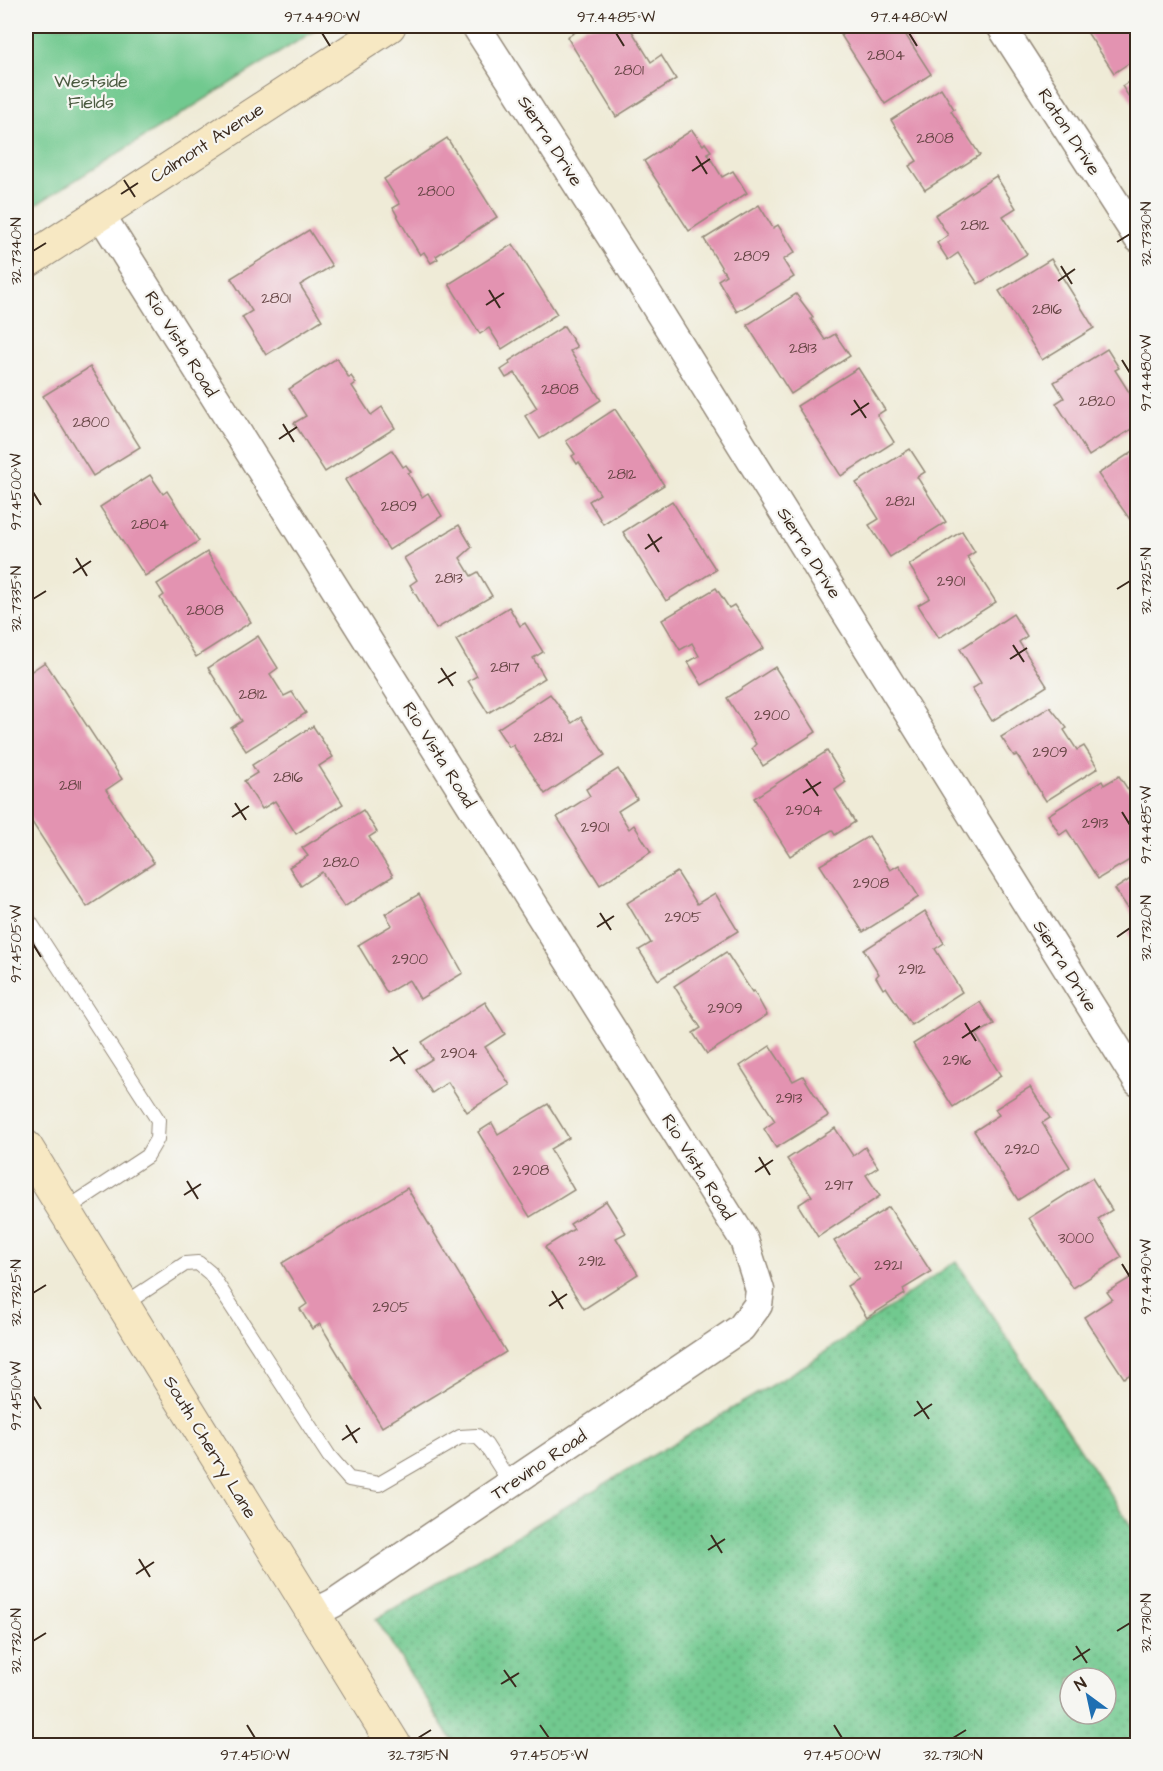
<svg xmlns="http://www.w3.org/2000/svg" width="1163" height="1771" font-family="'Architects Daughter',sans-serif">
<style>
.grass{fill:url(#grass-dots);stroke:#567a56;stroke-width:1.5;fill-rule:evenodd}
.green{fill:#71c98f;stroke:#567a56;stroke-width:1.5}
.building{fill:#e393b1}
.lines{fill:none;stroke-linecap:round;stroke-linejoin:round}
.lane-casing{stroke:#958a7a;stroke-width:16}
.street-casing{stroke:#958a7a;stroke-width:31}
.secondary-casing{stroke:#958a7a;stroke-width:35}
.lane{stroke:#fff;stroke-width:14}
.street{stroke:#fff;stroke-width:28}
.secondary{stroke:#f7e8c3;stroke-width:33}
.ticks{fill:none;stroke:#3b2a1e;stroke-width:2}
.labels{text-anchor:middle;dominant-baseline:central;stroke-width:4.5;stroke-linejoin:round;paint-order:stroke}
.number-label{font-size:15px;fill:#654443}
.park-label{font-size:18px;fill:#4b5a40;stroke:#f6f6f2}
.street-label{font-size:18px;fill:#3b2a1e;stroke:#f6f6f2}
.neatline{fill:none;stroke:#3b2a1e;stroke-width:2}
.ticks-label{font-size:15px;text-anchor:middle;fill:#3b2a1e}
</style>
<defs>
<pattern id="grass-dots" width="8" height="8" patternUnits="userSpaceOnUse" patternTransform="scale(1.5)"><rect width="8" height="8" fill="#71c98f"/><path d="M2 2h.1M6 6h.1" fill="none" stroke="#5ea374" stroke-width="1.8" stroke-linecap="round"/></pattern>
</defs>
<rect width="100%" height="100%" fill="#f6f6f2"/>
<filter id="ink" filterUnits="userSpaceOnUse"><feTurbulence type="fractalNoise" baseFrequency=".0167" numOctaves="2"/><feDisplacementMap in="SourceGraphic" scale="12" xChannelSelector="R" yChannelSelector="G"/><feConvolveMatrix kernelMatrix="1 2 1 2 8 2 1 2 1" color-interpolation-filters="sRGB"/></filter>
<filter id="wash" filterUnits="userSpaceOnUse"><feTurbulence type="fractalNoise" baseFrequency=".008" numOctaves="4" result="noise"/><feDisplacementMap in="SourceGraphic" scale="24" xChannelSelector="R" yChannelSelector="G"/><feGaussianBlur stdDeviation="1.35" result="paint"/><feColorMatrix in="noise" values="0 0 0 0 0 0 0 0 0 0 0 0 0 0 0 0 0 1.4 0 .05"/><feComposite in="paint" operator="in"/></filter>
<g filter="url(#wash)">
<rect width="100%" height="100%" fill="#efebd7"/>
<path class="grass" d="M956,1261l181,274v210h-682l-79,-126 433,-256zM1070,1678h36v36h-36z"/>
<polygon class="green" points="26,26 322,26 26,211"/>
<g id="blocks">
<g class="building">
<polygon points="585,26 634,26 630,28 651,62 661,55 676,79 616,117 567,37"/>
<polygon points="857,26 900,26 931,74 885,104 841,35"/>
<polygon points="1083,26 1138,26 1138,57 1114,73"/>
<polygon points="1138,76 1138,111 1122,86"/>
<polygon points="941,88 954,109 951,111 980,155 925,190 909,166 917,161 891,120"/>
<polygon points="692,130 703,145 705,143 711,151 707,153 722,177 733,171 747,193 689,231 644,161"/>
<polygon points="447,138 497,217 436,256 438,259 431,263 424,252 420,255 411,240 393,208 400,204 384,179"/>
<polygon points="996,176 1016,208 1003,216 1027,254 978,284 958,253 948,260 937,243 948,235 935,215"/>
<polygon points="759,205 773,228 778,225 795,252 783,260 794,277 737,312 718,280 726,275 704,239"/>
<polygon points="309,230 332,266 300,285 322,320 266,355 242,317 252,311 231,278"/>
<polygon points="513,244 557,314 502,349 489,328 480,334 449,284"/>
<polygon points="1051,259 1094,328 1042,360 999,291"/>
<polygon points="796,294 813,317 811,319 825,340 835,334 850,356 791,394 747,325"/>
<polygon points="564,326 577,347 570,351 601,400 540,439 525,416 537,408 515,373 506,378 501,370 510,364 509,361"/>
<polygon points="1107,349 1119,368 1115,370 1138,406 1138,425 1089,456 1056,403 1064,398 1054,382"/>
<polygon points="337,358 349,378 351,376 356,383 352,386 371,415 382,407 395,428 325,472 294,423 306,416 289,389"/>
<polygon points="90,367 140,447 93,476 43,396"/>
<polygon points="858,368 885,410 877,415 894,442 841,476 797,406"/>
<polygon points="615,409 664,485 603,524 589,501 600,494 579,462 577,464 572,456 575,454 566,441"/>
<polygon points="1138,448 1138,531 1098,474"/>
<polygon points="910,449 925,472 917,477 946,522 890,557 869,525 879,519 856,483"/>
<polygon points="392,450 403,467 406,465 411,472 408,473 422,497 428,493 442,516 389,550 345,480"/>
<polygon points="150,475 163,494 167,491 199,541 145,576 100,507"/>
<polygon points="672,501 716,570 666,601 623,532"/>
<polygon points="459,525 472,547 460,558 471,576 478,572 492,596 436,629 410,585 417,580 404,558"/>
<polygon points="962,531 975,552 967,557 996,602 939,638 918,605 930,598 909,565"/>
<polygon points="207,552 251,622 196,657 160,598 164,595 157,584"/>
<polygon points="716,588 729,608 734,605 764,648 702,685 688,662 699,656 692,643 680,650 662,620"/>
<polygon points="509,607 520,626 525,623 543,652 533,658 545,678 488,713 468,681 477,676 456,640"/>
<polygon points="1013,614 1027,636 1019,642 1047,686 992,721 972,689 981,683 960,649"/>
<polygon points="258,636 278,668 270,674 284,696 292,692 306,713 246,751 231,728 242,721 208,668"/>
<polygon points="45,662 122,779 106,790 154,863 87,907 26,813 26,675"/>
<polygon points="775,667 816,732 763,766 752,748 756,744 727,698"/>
<polygon points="550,694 572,723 581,717 605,755 545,794 513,745 509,747 497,729"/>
<polygon points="1050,707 1067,728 1064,730 1077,750 1084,746 1098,768 1046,801 1017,755 1014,756 1001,737"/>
<polygon points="313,726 333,757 319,766 343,804 296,834 275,801 262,809 244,781 257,773 252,765"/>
<polygon points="827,751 846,782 835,790 855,822 835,835 832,830 790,856 754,798"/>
<polygon points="618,769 637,799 618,811 629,829 634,825 651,852 600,885 557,817 590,796 586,789"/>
<polygon points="1119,776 1135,800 1132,802 1138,811 1138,855 1098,879 1067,830 1060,835 1048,815 1102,781 1104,785"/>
<polygon points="363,810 377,832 369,837 393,876 344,907 322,872 301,886 289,867 308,856 302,848"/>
<polygon points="869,836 890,870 899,865 919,897 863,932 820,865"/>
<polygon points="677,872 697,904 715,893 738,931 658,980 639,950 651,943 627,903"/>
<polygon points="1138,874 1138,923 1115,889"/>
<polygon points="419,894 463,973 420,999 409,980 387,993 358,945 392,925 385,914"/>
<polygon points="925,911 944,943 935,949 962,992 911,1025 886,987 883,989 876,977 879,974 864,950"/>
<polygon points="1138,925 1138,949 1127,932"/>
<polygon points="726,952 752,992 754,991 767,1015 707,1054 693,1033 701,1028 674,986"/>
<polygon points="485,1002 505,1034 485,1047 510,1085 467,1112 448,1082 432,1093 416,1069 432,1059 422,1042"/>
<polygon points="980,1002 994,1024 976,1035 1001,1076 953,1107 913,1044"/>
<polygon points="770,1046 793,1081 803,1076 828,1116 776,1148 764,1129 775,1121 740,1066"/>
<polygon points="1030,1087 1050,1118 1042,1123 1070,1167 1018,1200 974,1131 999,1115 995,1109"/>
<polygon points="548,1104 569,1138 550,1149 574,1190 530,1217 478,1132 492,1123 498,1134"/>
<polygon points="835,1128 853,1156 865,1147 878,1167 866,1175 880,1196 818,1237 798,1205 812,1196 787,1159"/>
<polygon points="1092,1178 1112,1210 1098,1219 1122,1257 1073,1288 1029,1218"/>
<polygon points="407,1188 506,1352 382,1427 320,1324 312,1329 300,1309 307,1304 282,1263"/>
<polygon points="606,1201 626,1233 616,1238 638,1274 584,1309 545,1247 574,1229 570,1224"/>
<polygon points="889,1207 931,1272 903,1289 905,1294 867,1318 847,1286 859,1279 834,1241"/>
<polygon points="1138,1273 1138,1370 1124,1378 1084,1317 1112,1299 1107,1292"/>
</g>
</g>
</g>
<g filter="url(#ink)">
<use href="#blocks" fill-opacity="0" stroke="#958a7a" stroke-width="1.5"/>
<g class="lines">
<g class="lane-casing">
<g id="lane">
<polyline points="26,916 158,1120 157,1139 147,1156 65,1210"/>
<polyline points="123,1305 185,1264 198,1263 210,1273 329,1456 349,1479 379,1484 460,1437 477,1436 486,1445 511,1484"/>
</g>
</g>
<g class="street-casing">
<g id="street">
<polyline points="476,26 644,288 1138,1082"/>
<polyline points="1001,26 1138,238"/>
<polyline points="99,212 744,1240 760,1290 758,1305 741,1328 334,1603 312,1614"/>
</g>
</g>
<g class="secondary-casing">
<g id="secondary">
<polyline points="26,262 389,26"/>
<polyline points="26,1147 395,1746"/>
</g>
</g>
<use href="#lane" class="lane"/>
<use href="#street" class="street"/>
<use href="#secondary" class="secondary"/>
</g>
</g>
<path class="ticks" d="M322,33l8,13M616,33l8,13M909,33l8,13M696,156l11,18M692,171l18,-12M124,180l11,17M121,194l17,-11M1117,242l13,-8M33,251l13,-8M1061,266l11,18M1058,281l17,-12M489,290l11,18M486,305l18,-12M1122,360l8,13M854,400l12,18M851,415l18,-12M283,424l11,18M279,439l18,-12M33,492l8,13M648,534l11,18M645,549l17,-12M76,558l11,18M73,573l18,-12M1117,589l13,-8M33,599l13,-8M1013,645l11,17M1010,659l17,-11M441,668l12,18M438,683l18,-11M806,779l12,17M803,793l18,-11M235,803l11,17M1122,812l8,13M232,817l17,-11M600,913l11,17M597,927l17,-11M1117,937l13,-9M33,944l8,13M965,1023l11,18M962,1038l18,-12M393,1047l12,17M390,1061l18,-11M759,1157l11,18M755,1172l18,-12M187,1181l11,18M184,1195l17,-11M1122,1264l8,13M552,1291l11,18M33,1293l13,-8M549,1306l18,-12M33,1396l8,13M917,1401l12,18M914,1416l18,-12M346,1425l11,18M342,1440l18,-12M711,1535l11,18M708,1550l17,-11M139,1559l11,18M136,1574l18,-12M1117,1631l13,-8M33,1641l13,-8M1076,1646l11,17M1073,1660l17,-11M504,1670l12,17M501,1684l18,-11M247,1725l8,13M540,1725l9,13M834,1725l8,13M418,1738l13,-8M953,1738l13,-8"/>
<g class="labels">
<g class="number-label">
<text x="886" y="55">2804</text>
<text x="629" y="70">2801</text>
<text x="935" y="138">2808</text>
<text x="436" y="191">2800</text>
<text x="975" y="225">2812</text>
<text x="752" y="256">2809</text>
<text x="276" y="298">2801</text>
<text x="1047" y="309">2816</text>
<text x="803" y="348">2813</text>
<text x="560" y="389">2808</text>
<text x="1097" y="401">2820</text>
<text x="91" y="422">2800</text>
<text x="622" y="474">2812</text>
<text x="900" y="501">2821</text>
<text x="399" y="506">2809</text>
<text x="150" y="524">2804</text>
<text x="449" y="578">2813</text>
<text x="951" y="581">2901</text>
<text x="205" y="610">2808</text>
<text x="505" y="667">2817</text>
<text x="253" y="694">2812</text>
<text x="772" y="715">2900</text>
<text x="548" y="737">2821</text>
<text x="1050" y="752">2909</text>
<text x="288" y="777">2816</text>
<text x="70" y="785">2811</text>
<text x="804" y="810">2904</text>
<text x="1095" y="823">2913</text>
<text x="595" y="827">2901</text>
<text x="341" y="862">2820</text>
<text x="871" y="883">2908</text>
<text x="683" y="917">2905</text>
<text x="410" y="959">2900</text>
<text x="912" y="969">2912</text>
<text x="725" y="1008">2909</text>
<text x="459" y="1053">2904</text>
<text x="957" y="1060">2916</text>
<text x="789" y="1098">2913</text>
<text x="1022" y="1149">2920</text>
<text x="531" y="1170">2908</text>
<text x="839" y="1185">2917</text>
<text x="1076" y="1238">3000</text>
<text x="592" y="1261">2912</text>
<text x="888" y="1265">2921</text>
<text x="391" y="1307">2905</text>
</g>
<g class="park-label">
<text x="91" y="81">Westside<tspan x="91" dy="21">Fields</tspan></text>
</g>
<g class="street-label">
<text transform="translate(1069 132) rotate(57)">Raton Drive</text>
<text transform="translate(550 141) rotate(57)">Sierra Drive</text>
<text transform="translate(207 143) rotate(-33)">Calmont Avenue</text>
<text transform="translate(181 344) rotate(58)">Rio Vista Road</text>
<text transform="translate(809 553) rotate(58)">Sierra Drive</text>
<text transform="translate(439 755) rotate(58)">Rio Vista Road</text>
<text transform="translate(1065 966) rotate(58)">Sierra Drive</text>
<text transform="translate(698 1167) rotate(58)">Rio Vista Road</text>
<text transform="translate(210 1447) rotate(59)">South Cherry Lane</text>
<text transform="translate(539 1465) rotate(-34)">Trevino Road</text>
</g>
</g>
<rect width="1163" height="1771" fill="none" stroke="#f6f6f2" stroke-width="66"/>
<g transform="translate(1088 1696) rotate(327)"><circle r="28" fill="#f6f6f2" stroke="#aba49d" stroke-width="1.5"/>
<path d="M0-4.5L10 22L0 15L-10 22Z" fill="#1f6fb2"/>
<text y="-9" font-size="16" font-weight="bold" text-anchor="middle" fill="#3b2a1e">N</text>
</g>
<rect x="33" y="33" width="1097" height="1705" class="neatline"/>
<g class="ticks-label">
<text x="322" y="22">97.4490°W</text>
<text x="616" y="22">97.4485°W</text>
<text x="909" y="22">97.4480°W</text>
<text transform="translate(1146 234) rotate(-90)" y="5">32.7330°N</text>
<text transform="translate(16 251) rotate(-90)" y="5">32.7340°N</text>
<text transform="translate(1146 373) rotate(-90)" y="5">97.4480°W</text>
<text transform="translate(16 492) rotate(-90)" y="5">97.4500°W</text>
<text transform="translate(1146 581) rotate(-90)" y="5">32.7325°N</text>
<text transform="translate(16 599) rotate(-90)" y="5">32.7335°N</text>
<text transform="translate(1146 825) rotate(-90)" y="5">97.4485°W</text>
<text transform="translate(1146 928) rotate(-90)" y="5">32.7320°N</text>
<text transform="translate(16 944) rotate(-90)" y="5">97.4505°W</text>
<text transform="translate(1146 1277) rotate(-90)" y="5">97.4490°W</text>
<text transform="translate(16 1293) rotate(-90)" y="5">32.7325°N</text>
<text transform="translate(16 1396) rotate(-90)" y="5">97.4510°W</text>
<text transform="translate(1146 1623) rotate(-90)" y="5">32.7310°N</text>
<text transform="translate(16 1641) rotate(-90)" y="5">32.7320°N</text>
<text x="255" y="1760">97.4510°W</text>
<text x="418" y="1760">32.7315°N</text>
<text x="549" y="1760">97.4505°W</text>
<text x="842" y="1760">97.4500°W</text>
<text x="953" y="1760">32.7310°N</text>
</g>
</svg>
